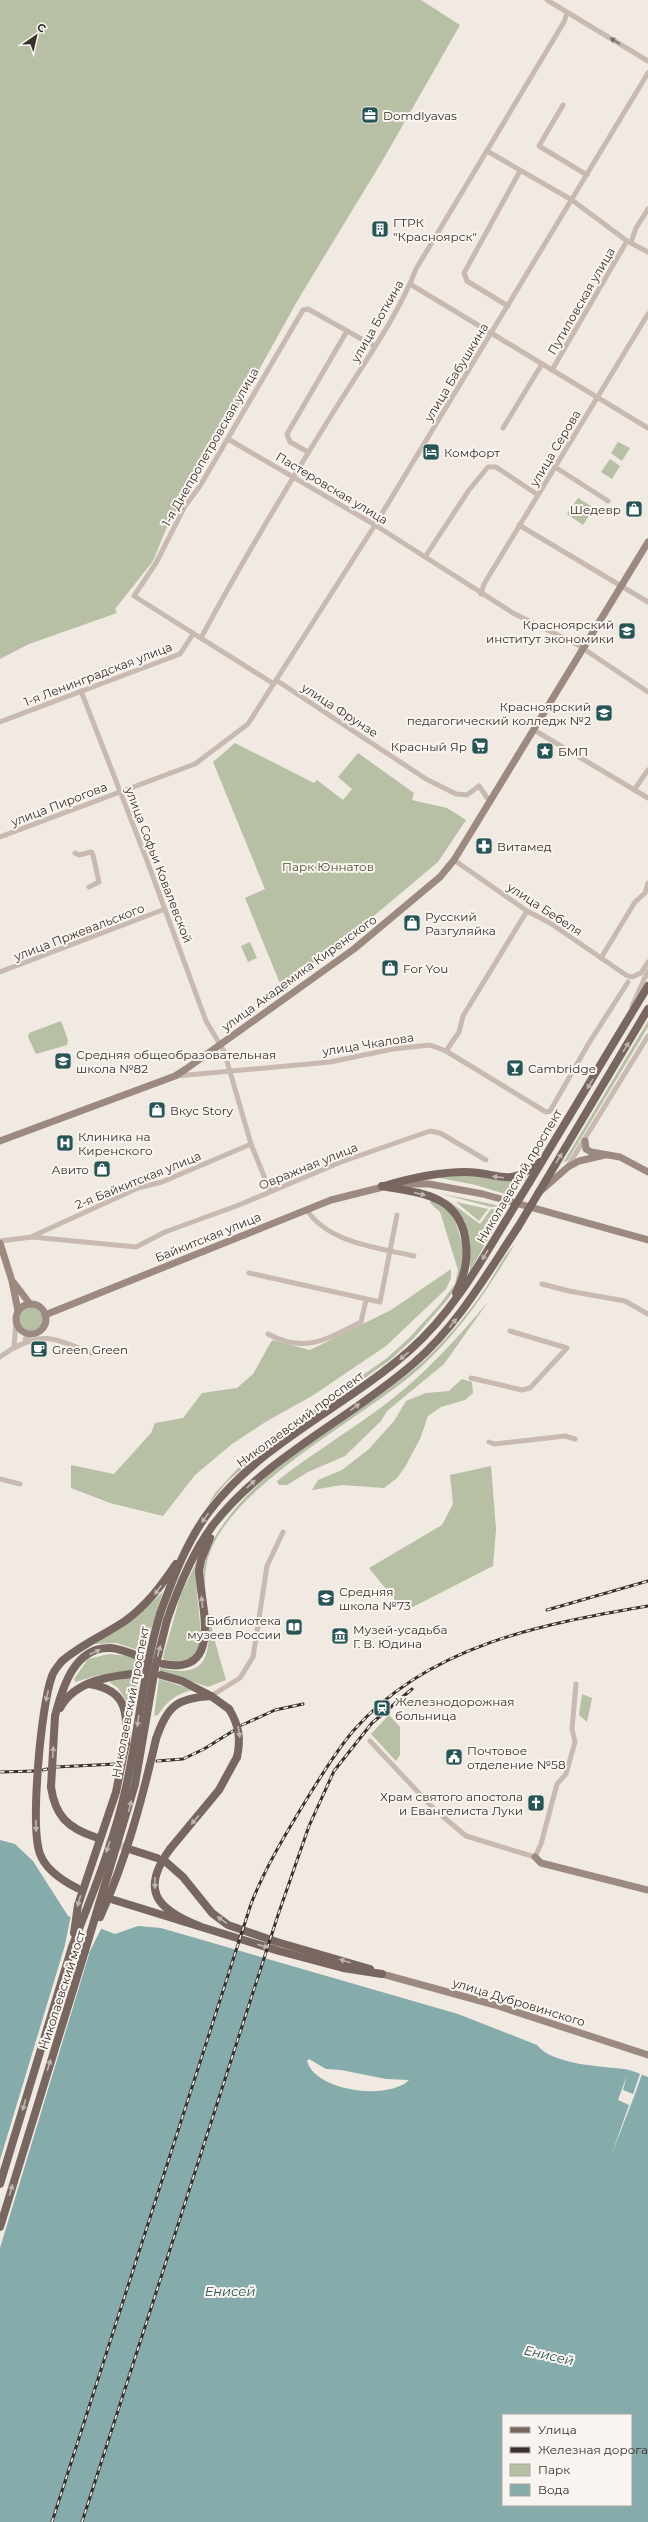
<svg xmlns="http://www.w3.org/2000/svg" width="648" height="2522" font-family="Montserrat,sans-serif">
<style>
.green{fill:#b7bfa4}
.water{fill:#85abab;fill-rule:evenodd}
.pier{fill:#f1eae3}
.lines{fill:none;stroke-linecap:round;stroke-linejoin:round}
.primary-tunnel{stroke:#ccc5bf;stroke-width:8;stroke-dasharray:8 4;stroke-linecap:butt}
.street{stroke:#c8bab0;stroke-width:5}
.secondary{stroke:#9c8a81;stroke-width:7}
.primary{stroke:#786760;stroke-width:8}
.rail-casing{stroke:#38302d;stroke-width:3}
.rail{stroke:#f9f4ef;stroke-width:1.5;stroke-dasharray:4.5;stroke-linecap:butt}
.primary-bridge{stroke:#786760;stroke-width:8}
.oneway{fill:#796e68}
.oneway2{fill:#bfb5af}
.labels{text-anchor:middle;dominant-baseline:central;stroke-width:4;stroke-linejoin:round;paint-order:stroke}
.poi-label{font-size:12px;fill:#38302d;stroke:#f9f4ef;text-anchor:start}
.street-label{font-size:12px;fill:#38302d;stroke:#f9f4ef}
.park-label{font-size:12px;fill:#495433;stroke:#f9f4ef}
.water-label{font-size:13px;font-style:italic;fill:#275455;stroke:#f9f4ef}
</style>
<rect width="100%" height="100%" fill="#f1eae3"/>
<g class="green">
<polygon points="0,0 421,0 460,25 384,158 299,298 211,456 166,529 153,561 115,609 117,613 29,644 0,659"/>
<polygon points="618,442 630,448 622,461 611,453"/>
<polygon points="610,459 620,466 612,479 601,472"/>
<polygon points="578,498 594,508 583,525 567,514"/>
<polygon points="235,743 314,783 317,780 343,800 352,789 338,777 358,753 414,793 412,800 447,808 466,820 438,862 345,940 281,986 245,898 265,889 213,762"/>
<polygon points="250,942 257,958 248,962 241,946"/>
<polygon points="61,1021 68,1040 67,1045 36,1054 28,1037 29,1033"/>
<polygon points="648,1021 648,1027 568,1160 563,1163"/>
<polygon points="462,1174 509,1181 524,1177 512,1196 476,1185 434,1177"/>
<polygon points="438,1193 501,1206 491,1207"/>
<polygon points="446,1199 480,1224 491,1209 504,1211 470,1271 470,1244 464,1220"/>
<polygon points="431,1200 453,1214 463,1246 464,1274 448,1299 414,1338 390,1360 260,1453 227,1482 208,1505 215,1493 251,1454 387,1358 409,1338 440,1304 455,1284 458,1270 440,1212 430,1203"/>
<polygon points="456,1202 488,1209 479,1221"/>
<path d="M515,1244c-29,48 -53,85 -95,124 -56,50 -196,120 -213,194 -8,32 10,85 19,118l-18,7 -48,-16v-3c71,18 43,-51 43,-89 0,-19 8,-38 19,-53 49,-71 134,-106 198,-162 26,-23 47,-49 67,-78 9,-14 16,-29 28,-42z"/>
<polygon points="451,1269 451,1278 446,1289 386,1346 312,1396 267,1421 232,1444 195,1475 163,1516 110,1503 71,1488 71,1465 114,1474 151,1433 155,1423 183,1418 202,1393 237,1388 253,1374 272,1340 310,1350 391,1310"/>
<path d="M488,1302l-44,62 -57,47 -6,10 -36,35 -37,16 -21,13h-8l-2,-4c37,-29 78,-53 115,-82 36,-28 66,-62 96,-97z"/>
<circle cx="31" cy="1319" r="12"/>
<polygon points="462,1379 472,1382 473,1393 465,1400 441,1407 428,1416 420,1439 405,1467 397,1478 384,1488 342,1485 312,1490 318,1480 342,1470 369,1449 394,1421 406,1401 426,1393 449,1391"/>
<polygon points="491,1466 496,1529 493,1566 407,1610 399,1605 369,1568 442,1525 453,1504 450,1475"/>
<path d="M197,1561c-1,15 -1,28 1,43 3,30 10,64 -34,56l-1,-3 18,-63z"/>
<polygon points="163,1592 144,1652 116,1643 93,1644 143,1610"/>
<polygon points="109,1654 130,1656 142,1661 140,1669 99,1675 75,1682 74,1679 88,1659"/>
<polygon points="138,1676 134,1705 129,1705 118,1688 109,1682"/>
<path d="M159,1679l35,11c-17,3 -27,11 -36,25l-4,1z"/>
<polygon points="582,1694 592,1698 587,1722 579,1715"/>
<polygon points="389,1715 400,1727 400,1755 396,1761 371,1734"/>
</g>
<path class="water" d="M0,1840l15,4 18,17 35,55 47,18 23,-8 23,2 297,86 79,31c16,20 63,21 87,24 8,1 16,5 24,8v445h-648zM309,2059l17,10 15,1 45,9 23,1c-21,21 -94,11 -102,-19zM503,2415h128v90h-128z"/>
<g class="pier">
<polygon points="71,1915 102,1927 90,1951 0,2248 0,2160 65,1945"/>
<polygon points="640,2074 642,2074 635,2094 611,2156 629,2105 618,2100 627,2075 623,2090 633,2094"/>
</g>
<g class="lines">
<polyline class="primary-tunnel" points="95,1837 132,1850"/>
<g class="street">
<polyline points="547,0 648,61"/>
<polyline points="563,105 539,146 587,175"/>
<polyline points="487,151 572,200 627,241 648,252"/>
<polyline points="631,242 636,228 648,209"/>
<polyline points="410,284 648,428"/>
<polyline points="508,306 467,281 464,273 520,171"/>
<polyline points="552,370 627,241"/>
<polyline points="503,428 542,364"/>
<polyline points="228,439 375,525 513,613 578,645 648,692"/>
<polyline points="308,452 290,442 287,434 347,331"/>
<polyline points="555,467 608,501"/>
<polyline points="519,525 648,602"/>
<polyline points="425,557 469,490 488,467 496,467 538,495"/>
<polyline points="481,594 484,584 648,314"/>
<path d="M201,638c41,-77 87,-153 133,-227 28,-45 63,-93 82,-142l148,-247 3,-9"/>
<polyline points="276,680 426,779 456,794 467,795 479,786 490,802"/>
<polyline points="274,684 134,596 156,563 185,506 200,486 303,310 308,309 374,346"/>
<polyline points="81,691 146,858 206,1021 224,1051 251,1144 270,1191"/>
<polyline points="0,722 180,654 193,634"/>
<polyline points="534,730 648,798"/>
<polyline points="634,790 648,770"/>
<polyline points="0,837 195,764 248,724 375,525 648,73"/>
<polyline points="75,853 79,855 91,852 93,855 99,882 89,887"/>
<polyline points="454,860 527,911 550,923 626,975 632,977 641,973 648,962"/>
<polyline points="601,958 635,902 645,893 648,883"/>
<polyline points="0,972 165,909"/>
<polyline points="632,1006 648,971"/>
<polyline points="446,1051 459,1032 463,1016 527,911"/>
<polyline points="176,1076 330,1062 393,1049 430,1045 446,1051 546,1112 550,1111 589,1043 628,982"/>
<polyline points="568,1166 648,1036"/>
<path d="M307,1210c21,33 72,38 107,46"/>
<polyline points="33,1236 138,1188 162,1182 251,1144"/>
<polyline points="0,1241 32,1237 136,1247 165,1232 239,1205 341,1162 430,1131 440,1133 486,1160"/>
<polyline points="249,1273 380,1302 397,1215"/>
<polyline points="542,1284 569,1291 625,1301 648,1314"/>
<path d="M268,1334c37,20 59,5 93,-12l5,-22"/>
<polyline points="25,1339 32,1333"/>
<path d="M14,1348c33,-18 45,-7 77,5"/>
<polyline points="14,1348 16,1321"/>
<polyline points="0,1357 16,1346"/>
<polyline points="471,1378 522,1390 530,1388 567,1348 510,1331"/>
<polyline points="489,1442 494,1444 565,1436 575,1439"/>
<polyline points="0,1479 20,1484"/>
<polyline points="211,1696 240,1678 253,1657 267,1566 283,1532"/>
<polyline points="370,1741 434,1809 466,1836 535,1857 541,1844 557,1784 566,1774 575,1742 572,1729 576,1684"/>
</g>
<g class="secondary">
<polyline points="0,1141 175,1076 186,1069 354,949 440,877 454,860 473,829 648,542"/>
<polyline points="585,1141 586,1149 591,1152 620,1157 648,1172"/>
<polyline points="400,1184 429,1184 483,1194 648,1240"/>
<polyline points="542,1190 568,1167 579,1161 605,1155"/>
<polyline points="0,1243 12,1281 18,1311"/>
<polyline points="14,1283 30,1304"/>
<circle cx="31" cy="1319" r="15"/>
<polyline points="45,1315 331,1200 387,1186"/>
<polyline points="535,1857 541,1863 648,1890"/>
<polyline points="382,1974 495,2005 648,2055"/>
</g>
<g class="primary">
<polyline points="529,1183 648,986"/>
<path d="M382,1186c36,7 75,8 83,51 4,21 0,37 -9,56"/>
<path d="M384,1186c27,-8 53,-14 81,-14 35,0 42,17 75,-10"/>
<polyline points="539,1192 648,1009"/>
<path d="M160,1614c13,-36 27,-74 51,-105 53,-68 136,-103 199,-159 40,-35 68,-83 95,-128"/>
<path d="M167,1620c11,-32 25,-67 46,-95 54,-69 136,-105 201,-162 44,-38 72,-88 104,-136"/>
<path d="M62,1661c20,-17 42,-26 63,-40 22,-16 36,-35 51,-57"/>
<path d="M163,1664c61,12 38,-58 36,-93l2,-11 9,-22"/>
<polyline points="161,1675 182,1681 211,1696"/>
<path d="M89,1684c38,6 38,27 37,59"/>
<path d="M60,1708c15,-28 51,-32 80,-35"/>
<path d="M55,1716c7,-27 19,-70 56,-68 11,1 22,6 32,10"/>
<path d="M156,1739c11,-33 21,-41 55,-43l18,13"/>
<path d="M51,1787c4,29 17,41 44,50"/>
<polyline points="170,1849 219,1790 237,1757"/>
<polyline points="132,1850 157,1858"/>
<polyline points="166,1862 183,1877 212,1913 228,1925 277,1942 370,1969"/>
<polyline points="114,1900 279,1951 343,1968 382,1974"/>
<polyline points="0,2184 72,1947"/>
<polyline points="0,2227 85,1951"/>
</g>
<g class="rail-casing">
<g id="rail">
<polyline points="547,1610 648,1581"/>
<polyline points="242,1725 275,1710 303,1704"/>
<polyline points="157,1761 183,1759 204,1749 233,1731"/>
<polyline points="56,1767 116,1764"/>
<polyline points="43,1770 47,1769"/>
<polyline points="0,1772 35,1771"/>
<path d="M52,2522l199,-618c14,-36 34,-69 54,-102 15,-24 30,-50 49,-72 75,-85 188,-106 294,-124"/>
<polyline points="82,2522 278,1915 309,1826 334,1771 372,1723 412,1689"/>
</g>
</g>
<use href="#rail" class="rail"/>
<g class="primary-bridge">
<polyline points="505,1222 529,1183"/>
<polyline points="518,1227 539,1192"/>
<path d="M62,1661c-4,5 -8,9 -10,15 -11,29 -22,150 -12,178 6,16 23,27 37,34"/>
<path d="M229,1709c10,16 12,30 8,48"/>
<polyline points="51,1787 55,1716"/>
<path d="M170,1849c-30,41 -14,60 29,77"/>
<path d="M100,1917c26,-57 42,-117 56,-178"/>
<polyline points="74,1933 78,1905 116,1792 126,1743"/>
<path d="M72,1947c20,-52 42,-105 54,-160 13,-57 17,-116 34,-173"/>
<polyline points="85,1951 135,1784 155,1668 167,1620"/>
</g>
</g>
<defs><path id="oneway-solid" d="M-6-.8H1V-3.2L6.5 0L1 3.2V.8H-6Z"/></defs>
<use class="oneway" href="#oneway-solid" transform="translate(615 41) rotate(-148)"/>
<g class="oneway2">
<use href="#oneway-solid" transform="translate(626 1047) rotate(-59)"/>
<use href="#oneway-solid" transform="translate(590 1084) rotate(121)"/>
<use href="#oneway-solid" transform="translate(559 1158) rotate(-59)"/>
<use href="#oneway-solid" transform="translate(498 1177) rotate(-173)"/>
<use href="#oneway-solid" transform="translate(420 1194) rotate(13)"/>
<use href="#oneway-solid" transform="translate(485 1255) rotate(121)"/>
<use href="#oneway-solid" transform="translate(453 1323) rotate(-51)"/>
<use href="#oneway-solid" transform="translate(404 1356) rotate(140)"/>
<use href="#oneway-solid" transform="translate(355 1407) rotate(-36)"/>
<use href="#oneway-solid" transform="translate(251 1484) rotate(-44)"/>
<use href="#oneway-solid" transform="translate(205 1518) rotate(125)"/>
<use href="#oneway-solid" transform="translate(158 1590) rotate(126)"/>
<use href="#oneway-solid" transform="translate(202 1602) rotate(-97)"/>
<use href="#oneway-solid" transform="translate(159 1651) rotate(-75)"/>
<use href="#oneway-solid" transform="translate(95 1652) rotate(-25)"/>
<use href="#oneway-solid" transform="translate(47 1696) rotate(102)"/>
<use href="#oneway-solid" transform="translate(138 1721) rotate(99)"/>
<use href="#oneway-solid" transform="translate(239 1732) rotate(81)"/>
<use href="#oneway-solid" transform="translate(53 1752) rotate(-86)"/>
<use href="#oneway-solid" transform="translate(130 1806) rotate(-76)"/>
<use href="#oneway-solid" transform="translate(195 1820) rotate(130)"/>
<use href="#oneway-solid" transform="translate(36 1826) rotate(89)"/>
<use href="#oneway-solid" transform="translate(108 1847) rotate(109)"/>
<use href="#oneway-solid" transform="translate(155 1883) rotate(90)"/>
<use href="#oneway-solid" transform="translate(79 1901) rotate(106)"/>
<use href="#oneway-solid" transform="translate(222 1920) rotate(-145)"/>
<use href="#oneway-solid" transform="translate(263 1946) rotate(17)"/>
<use href="#oneway-solid" transform="translate(345 1961) rotate(-163)"/>
<use href="#oneway-solid" transform="translate(49 2065) rotate(-73)"/>
<use href="#oneway-solid" transform="translate(24 2105) rotate(107)"/>
<use href="#oneway-solid" transform="translate(11 2190) rotate(-73)"/>
</g>
<defs>
<g id="office-square" transform="scale(0.9)"><rect x="-9" y="-9" width="18" height="18" rx="4" fill="#275455" stroke="#f9f4ef"/><path d="M-6-3h4V-5.5h4V-3h4V5H-6ZM-1-4.5V-3h2v-1.5ZM-6 0V1H6V0Z" fill="#fff"/></g>
<g id="building-square" transform="scale(0.9)"><rect x="-9" y="-9" width="18" height="18" rx="4" fill="#275455" stroke="#f9f4ef"/><path d="M-4-6H4V6H1V3H-1V6H-4ZM-2.5-4.3h1.7v1.8h-1.7ZM.8-4.3h1.7v1.8H.8ZM-2.5-1h1.7V.8h-1.7ZM.8-1h1.7V.8H.8Z" fill="#fff"/></g>
<g id="hotel-square" transform="scale(0.9)"><rect x="-9" y="-9" width="18" height="18" rx="4" fill="#275455" stroke="#f9f4ef"/><path d="M-6-4.5h1.5V1H6V5H4.5V3h-9V5H-6ZM-4 0a1.8 1.8 0 1 1 3.6 0ZM.5 0V-2.5h3Q6-2.5 6 0Z" fill="#fff"/></g>
<g id="shop-square" transform="scale(0.9)"><rect x="-9" y="-9" width="18" height="18" rx="4" fill="#275455" stroke="#f9f4ef"/><path d="M-5-2.5h2.3a2.7 3.5 0 0 1 5.4 0H5L5.5 6h-11ZM-1.5-2.5h3a1.5 2.3 0 0 0-3 0Z" fill="#fff"/></g>
<g id="university-square" transform="scale(0.9)"><rect x="-9" y="-9" width="18" height="18" rx="4" fill="#275455" stroke="#f9f4ef"/><path d="M0-5L7-2L0 1L-7-2ZM-4 1L0 2.5L4 1V4Q0 6-4 4Z" fill="#fff"/></g>
<g id="supermarket-square" transform="scale(0.9)"><rect x="-9" y="-9" width="18" height="18" rx="4" fill="#275455" stroke="#f9f4ef"/><path d="M-6-5.5h2.5l.6 2H6L4.5 2H-2.5L-4.4-4H-6ZM-1.5 3.2a1.3 1.3 0 1 0 .1 0ZM3 3.2a1.3 1.3 0 1 0 .1 0Z" fill="#fff"/></g>
<g id="sight-square" transform="scale(0.9)"><rect x="-9" y="-9" width="18" height="18" rx="4" fill="#275455" stroke="#f9f4ef"/><path d="M0-6L1.8-2.2L6-1.7L2.9 1.2L3.7 5.4L0 3.3L-3.7 5.4L-2.9 1.2L-6-1.7L-1.8-2.2Z" fill="#fff"/></g>
<g id="pharmacy-square" transform="scale(0.9)"><rect x="-9" y="-9" width="18" height="18" rx="4" fill="#275455" stroke="#f9f4ef"/><path d="M-2-6h4v4h4v4h-4v4h-4v-4h-4v-4h4Z" fill="#fff"/></g>
<g id="school-square" transform="scale(0.9)"><rect x="-9" y="-9" width="18" height="18" rx="4" fill="#275455" stroke="#f9f4ef"/><path d="M0-5L7-2L0 1L-7-2ZM-4 1L0 2.5L4 1V4Q0 6-4 4Z" fill="#fff"/></g>
<g id="bar-square" transform="scale(0.9)"><rect x="-9" y="-9" width="18" height="18" rx="4" fill="#275455" stroke="#f9f4ef"/><path d="M-6-5H6L.8 .8V4.5H3.5V6h-7V4.5H-.8V.8Z" fill="#fff"/></g>
<g id="hospital-square" transform="scale(0.9)"><rect x="-9" y="-9" width="18" height="18" rx="4" fill="#275455" stroke="#f9f4ef"/><path d="M-5-5h3v3.5h4V-5h3V5h-3V1.5h-4V5h-3Z" fill="#fff"/></g>
<g id="cafe-square" transform="scale(0.9)"><rect x="-9" y="-9" width="18" height="18" rx="4" fill="#275455" stroke="#f9f4ef"/><path d="M-5.5-4.5H6V0H3Q3 3.5 0 3.5H-2.5Q-5.5 3.5-5.5 0ZM3-3.2v2h1.7v-2ZM-6 4.5H4V6H-6Z" fill="#fff"/></g>
<g id="library-square" transform="scale(0.9)"><rect x="-9" y="-9" width="18" height="18" rx="4" fill="#275455" stroke="#f9f4ef"/><path d="M-6-4Q-3-5.5-.7-3.5V5Q-3 3-6 4ZM6-4Q3-5.5 .7-3.5V5Q3 3 6 4Z" fill="#fff"/></g>
<g id="museum-square" transform="scale(0.9)"><rect x="-9" y="-9" width="18" height="18" rx="4" fill="#275455" stroke="#f9f4ef"/><path d="M0-6L6-3V-2H-6V-3ZM-5-1h2V3h-2ZM-1-1h2V3h-2ZM3-1h2V3H3ZM-6 4H6V6H-6Z" fill="#fff"/></g>
<g id="station-square" transform="scale(0.9)"><rect x="-9" y="-9" width="18" height="18" rx="4" fill="#275455" stroke="#f9f4ef"/><path d="M-3-6H3Q5-6 5-4V2Q5 4 3 4L4.5 6H3L1.5 4h-3L-3 6H-4.5L-3 4Q-5 4-5 2V-4Q-5-6-3-6ZM-3.5-4v3h7v-3ZM-3.5 1v1.5H-2V1ZM2 1v1.5H3.5V1Z" fill="#fff"/></g>
<g id="civic-square" transform="scale(0.9)"><rect x="-9" y="-9" width="18" height="18" rx="4" fill="#275455" stroke="#f9f4ef"/><path d="M-.6-6.5H3V-4.5H.6V-3L4-1V1h2V6H-6V1h2V-1L-.6-3ZM-1.2 2.5V6h2.4V2.5Z" fill="#fff"/></g>
<g id="church-square" transform="scale(0.9)"><rect x="-9" y="-9" width="18" height="18" rx="4" fill="#275455" stroke="#f9f4ef"/><path d="M-1.2-6h2.4v3.5h3.3v2.4h-3.3V6h-2.4V-.1h-3.3v-2.4h3.3Z" fill="#fff"/></g>
</defs>
<g fill-rule="evenodd">
<use href="#office-square" x="370" y="115"/>
<use href="#building-square" x="380" y="229"/>
<use href="#hotel-square" x="431" y="452"/>
<use href="#shop-square" x="634" y="509"/>
<use href="#university-square" x="627" y="631"/>
<use href="#university-square" x="604" y="713"/>
<use href="#supermarket-square" x="480" y="746"/>
<use href="#sight-square" x="545" y="751"/>
<use href="#pharmacy-square" x="484" y="846"/>
<use href="#shop-square" x="412" y="923"/>
<use href="#shop-square" x="390" y="968"/>
<use href="#school-square" x="63" y="1061"/>
<use href="#bar-square" x="515" y="1068"/>
<use href="#shop-square" x="157" y="1110"/>
<use href="#hospital-square" x="65" y="1143"/>
<use href="#shop-square" x="102" y="1169"/>
<use href="#cafe-square" x="39" y="1349"/>
<use href="#school-square" x="326" y="1598"/>
<use href="#library-square" x="294" y="1627"/>
<use href="#museum-square" x="340" y="1636"/>
<use href="#station-square" x="382" y="1708"/>
<use href="#civic-square" x="454" y="1757"/>
<use href="#church-square" x="536" y="1803"/>
</g>
<g class="labels">
<g class="poi-label">
<text x="383" y="115">Domdlyavas</text>
<text x="393" y="222">ГТРК<tspan x="393" dy="14">"Красноярск"</tspan></text>
<text x="444" y="452">Комфорт</text>
<text x="621" y="509" text-anchor="end">Шедевр</text>
<text x="614" y="624" text-anchor="end">Красноярский<tspan x="614" dy="14">институт экономики</tspan></text>
<text x="591" y="706" text-anchor="end">Красноярский<tspan x="591" dy="14">педагогический колледж №2</tspan></text>
<text x="467" y="746" text-anchor="end">Красный Яр</text>
<text x="558" y="751">БМП</text>
<text x="497" y="846">Витамед</text>
<text x="425" y="916">Русский<tspan x="425" dy="14">Разгуляйка</tspan></text>
<text x="403" y="968">For You</text>
<text x="76" y="1054">Средняя общеобразовательная<tspan x="76" dy="14">школа №82</tspan></text>
<text x="528" y="1068">Cambridge</text>
<text x="170" y="1110">Вкус Story</text>
<text x="78" y="1136">Клиника на<tspan x="78" dy="14">Киренского</tspan></text>
<text x="89" y="1169" text-anchor="end">Авито</text>
<text x="52" y="1349">Green Green</text>
<text x="339" y="1591">Средняя<tspan x="339" dy="14">школа №73</tspan></text>
<text x="281" y="1620" text-anchor="end">Библиотека<tspan x="281" dy="14">музеев России</tspan></text>
<text x="353" y="1629">Музей-усадьба<tspan x="353" dy="14">Г. В. Юдина</tspan></text>
<text x="395" y="1701">Железнодорожная<tspan x="395" dy="14">больница</tspan></text>
<text x="467" y="1750">Почтовое<tspan x="467" dy="14">отделение №58</tspan></text>
<text x="523" y="1796" text-anchor="end">Храм святого апостола<tspan x="523" dy="14">и Евангелиста Луки</tspan></text>
</g>
<g class="street-label">
<text transform="translate(581 301) rotate(-60)">Путиловская улица</text>
<text transform="translate(377 321) rotate(-60)">улица Боткина</text>
<text transform="translate(456 372) rotate(-59)">улица Бабушкина</text>
<text transform="translate(210 447) rotate(-60)">1-я Днепропетровская улица</text>
<text transform="translate(555 448) rotate(-59)">улица Серова</text>
<text transform="translate(332 488) rotate(31)">Пастеровская улица</text>
<text transform="translate(98 674) rotate(-21)">1-я Ленинградская улица</text>
<text transform="translate(340 710) rotate(33)">улица Фрунзе</text>
<text transform="translate(59 804) rotate(-21)">улица Пирогова</text>
<text transform="translate(159 865) rotate(69)">улица Софьи Ковалевской</text>
<text transform="translate(545 909) rotate(33)">улица Бебеля</text>
<text transform="translate(79 932) rotate(-21)">улица Пржевальского</text>
<text transform="translate(299 973) rotate(-36)">улица Академика Киренского</text>
<text transform="translate(368 1044) rotate(-9)">улица Чкалова</text>
<text transform="translate(308 1166) rotate(-22)">Овражная улица</text>
<text transform="translate(519 1176) rotate(-59)">Николаевский проспект</text>
<text transform="translate(138 1180) rotate(-22)">2-я Байкитская улица</text>
<text transform="translate(208 1237) rotate(-22)">Байкитская улица</text>
<text transform="translate(300 1419) rotate(-36)">Николаевский проспект</text>
<text transform="translate(130 1702) rotate(-79)">Николаевский проспект</text>
<text transform="translate(62 1990) rotate(-72)">Николаевский мост</text>
<text transform="translate(519 2002) rotate(17)">улица Дубровинского</text>
</g>
<g class="park-label">
<text x="328" y="866">Парк Юннатов</text>
</g>
<g class="water-label">
<text x="230" y="2291">Енисей</text>
<text transform="translate(549 2355) rotate(13)">Енисей</text>
</g>
</g>
<rect x="502" y="2414" width="130" height="92" fill="#f9f4ef" stroke="#aca6a1"/>
<rect x="510" y="2427" width="20" height="6" fill="#786760" stroke="#aca6a1"/>
<text x="538" y="2434" font-size="12" fill="#38302d">Улица</text>
<rect x="510" y="2447" width="20" height="6" fill="#38302d" stroke="#aca6a1"/>
<text x="538" y="2454" font-size="12" fill="#38302d">Железная дорога</text>
<rect x="510" y="2464" width="20" height="12" fill="#b7bfa4" stroke="#aca6a1"/>
<text x="538" y="2474" font-size="12" fill="#38302d">Парк</text>
<rect x="510" y="2484" width="20" height="12" fill="#85abab" stroke="#aca6a1"/>
<text x="538" y="2494" font-size="12" fill="#38302d">Вода</text>
<g transform="translate(36 36) rotate(34)" stroke="#f9f4ef" stroke-width="3" paint-order="stroke">
<path d="M0-3L7 15L0 10L-7 15Z" fill="#38302d"/>
<text y="-6" font-size="11" font-weight="bold" text-anchor="middle" fill="#38302d">С</text>
</g>
</svg>
